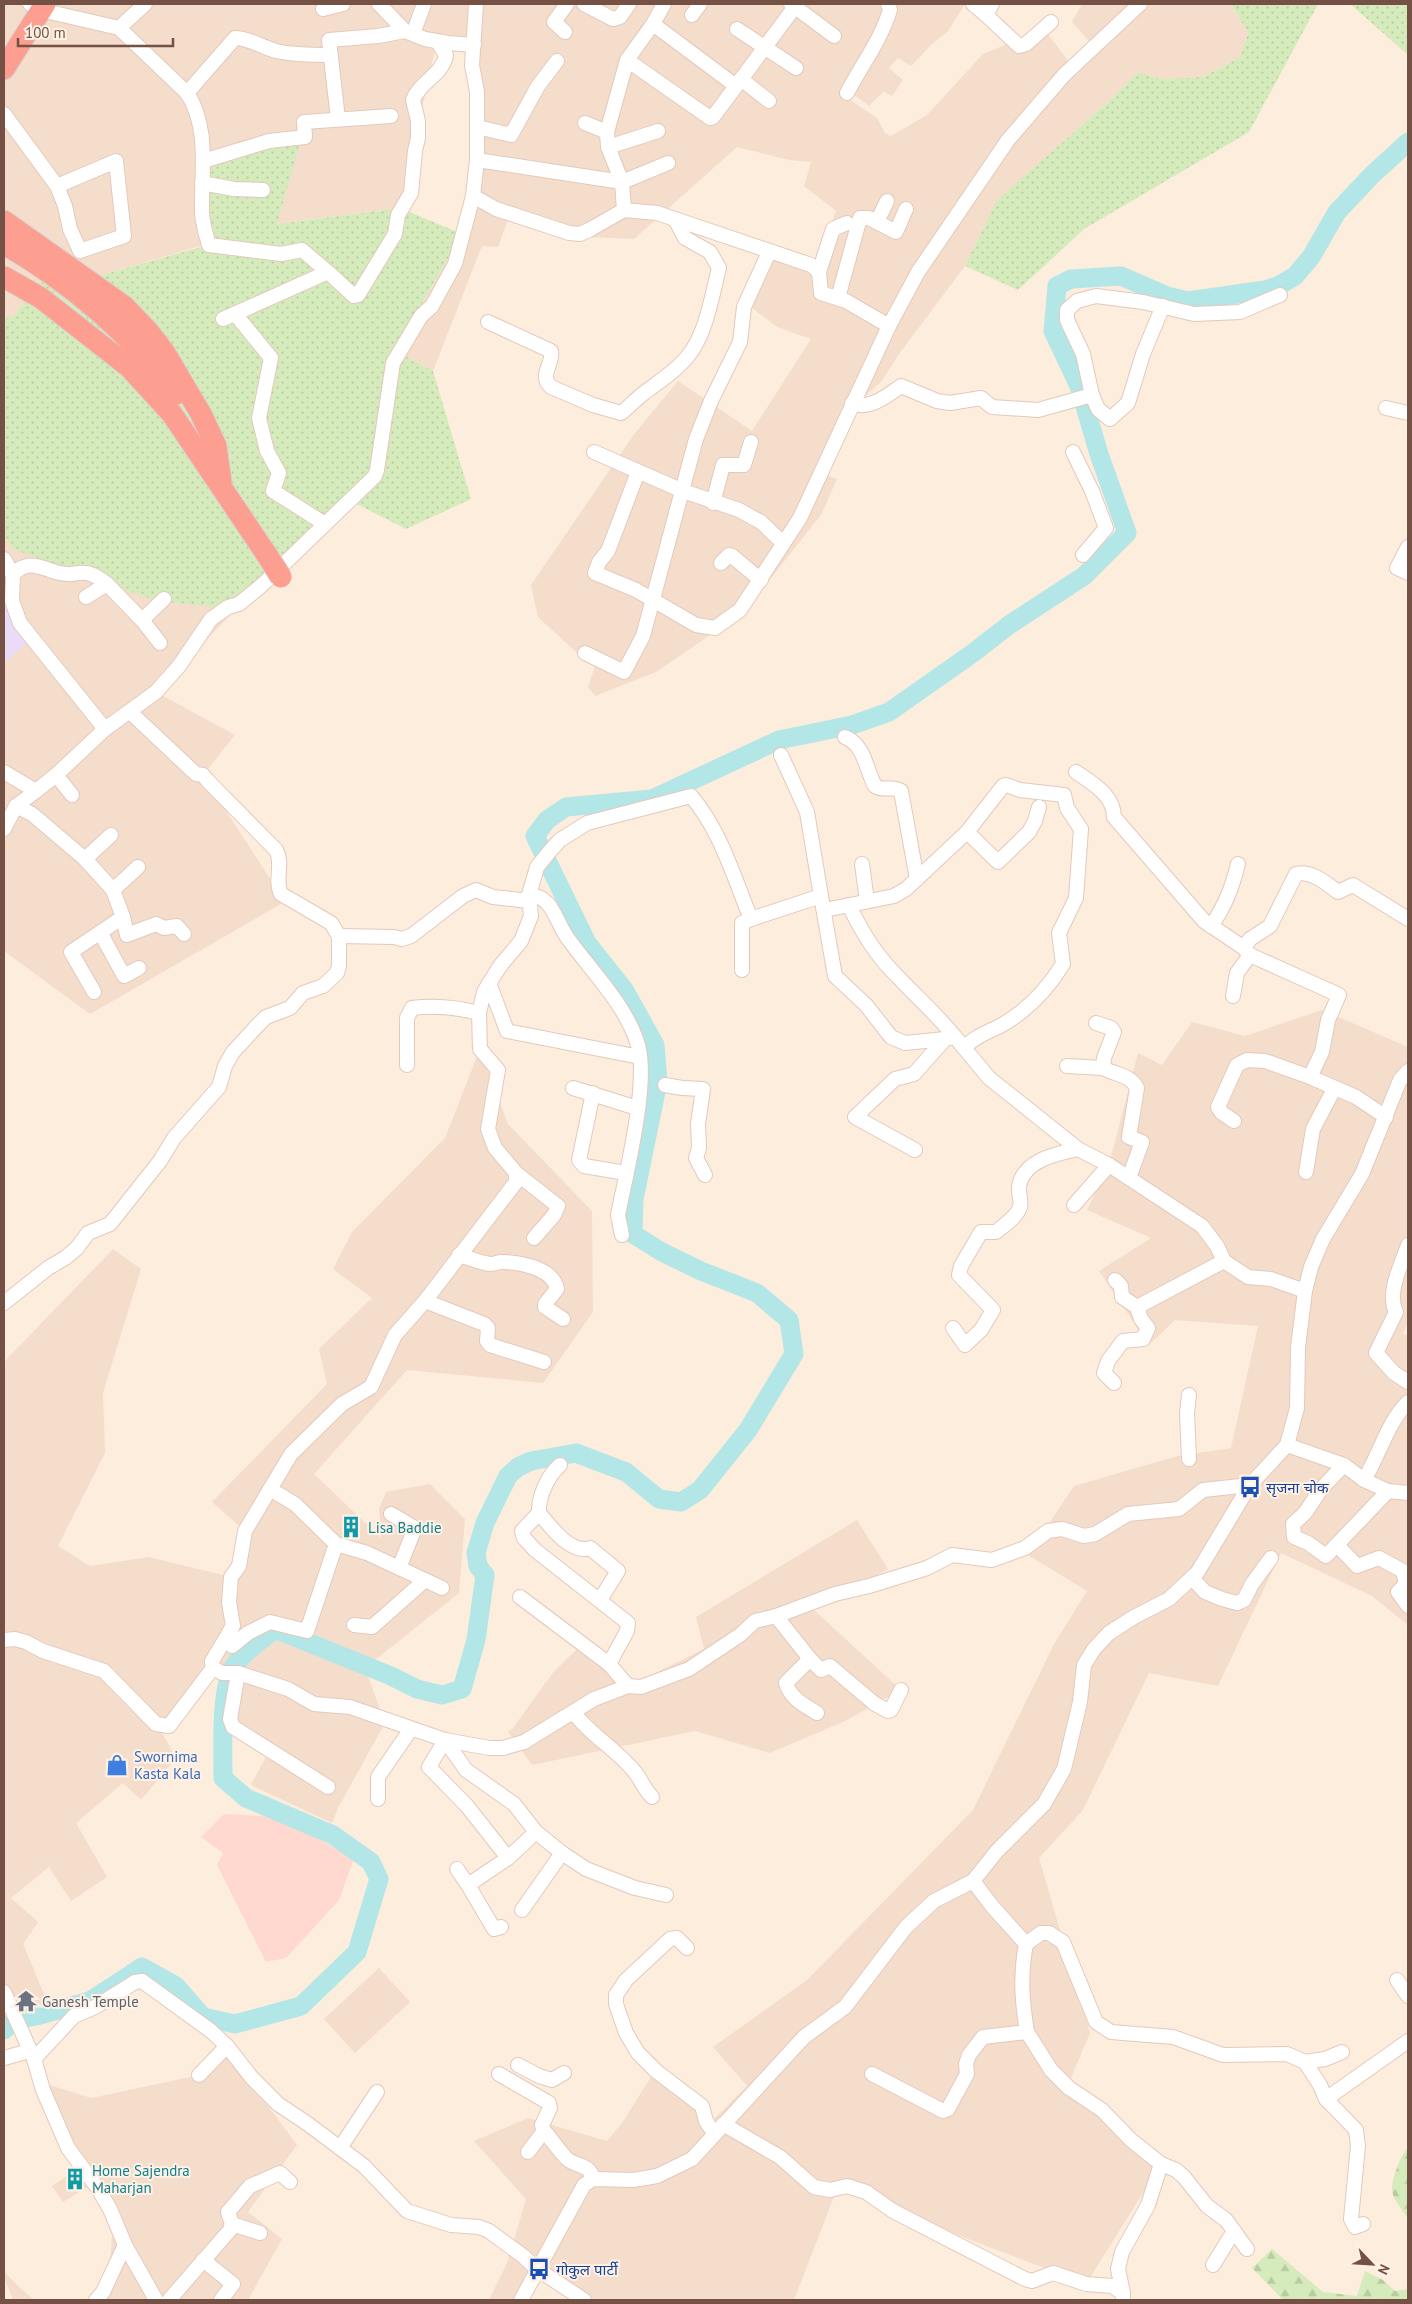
<svg xmlns="http://www.w3.org/2000/svg" width="1412" height="2304" font-family="'PT Sans','Noto Sans Devanagari',sans-serif">
<style>
.residential{fill:#f5ddcc}
.commercial{fill:#ffd8d0}
.education{fill:#eadbf9}
.grass{fill:url(#grass-dots)}
.forest{fill:url(#forest-firs)}
.lines{fill:none;stroke-linecap:round;stroke-linejoin:round}
.river{stroke:#b2e6e7;stroke-width:19}
.minor-casing{stroke:#e3c9bc;stroke-width:16}
.highway-casing{stroke:#dbd2cf;stroke-width:23}
.minor{stroke:#fff;stroke-width:14}
.highway{stroke:#fc9e90;stroke-width:21}
.highway-bridge-casing{stroke:#dbd2cf;stroke-width:23;stroke-linecap:butt}
.highway-bridge{stroke:#fc9e90;stroke-width:21}
.labels{text-anchor:middle;dominant-baseline:central;stroke-width:4;stroke-linejoin:round;paint-order:stroke}
.transit-label{font-size:15px;fill:#164399;stroke:#fff1e5;text-anchor:start}
.culture-label{font-size:15px;fill:#0d838f;stroke:#fff1e5;text-anchor:start}
.shop-label{font-size:15px;fill:#366cbe;stroke:#fff1e5;text-anchor:start}
.worship-label{font-size:15px;fill:#5b616d;stroke:#fff1e5;text-anchor:start}
</style>
<defs>
<pattern id="grass-dots" width="8" height="8" patternUnits="userSpaceOnUse" patternTransform="scale(1.25)"><rect width="8" height="8" fill="#d5ebbc"/><path d="M2 2h.1M6 6h.1" fill="none" stroke="#bacba3" stroke-width="1.8" stroke-linecap="round"/></pattern>
<pattern id="forest-firs" width="22" height="20" patternUnits="userSpaceOnUse" patternTransform="scale(1.25)"><rect width="22" height="20" fill="#d5ebbc"/><path d="M5 1l3.5 6h-7zM16 11l3.5 6h-7z" fill="#bacba3"/></pattern>
</defs>
<rect width="100%" height="100%" fill="#fdeddd"/>
<g class="residential">
<polygon points="4,4 965,4 948,31 931,45 911,66 898,58 889,68 903,80 892,96 884,91 869,106 853,94 849,99 877,118 885,133 891,136 927,115 983,54 1044,29 1070,63 1091,43 1072,22 1082,4 1231,4 1248,33 1240,57 1203,77 1161,79 1138,72 1107,103 998,200 965,266 899,354 881,382 856,404 827,475 837,479 821,515 744,612 656,672 595,696 588,687 595,666 577,653 538,617 531,585 635,433 678,381 752,431 811,339 777,327 748,305 775,246 817,262 836,211 804,186 811,162 789,160 737,147 634,239 564,236 509,217 498,247 482,246 433,371 395,350 462,234 473,196 474,45 437,41 400,208 276,224 98,276 38,283 13,317 4,318"/>
<polygon points="4,536 13,549 236,609 156,692 235,735 203,775 280,894 281,904 90,1014 4,951 4,663 27,642 4,594"/>
<polygon points="1322,1010 1408,1047 1408,1322 1403,1334 1408,1335 1408,1625 1372,1596 1281,1553 1218,1686 1149,1673 1083,1810 1039,1858 1090,2033 1070,2080 1161,2164 1086,2284 837,2189 794,2300 586,2300 537,2270 523,2300 489,2300 507,2263 526,2199 474,2141 528,2118 607,2141 622,2123 651,2077 713,2120 747,2086 713,2047 807,1980 973,1810 1054,1644 1087,1591 1028,1555 1074,1486 1178,1456 1231,1448 1258,1326 1175,1320 1149,1345 1099,1271 1151,1238 1087,1210 1109,1165 1138,1053 1162,1065 1192,1022 1245,1036"/>
<polygon points="480,1049 508,1124 592,1211 593,1312 543,1383 407,1370 314,1474 381,1538 379,1508 386,1492 430,1484 465,1519 459,1593 365,1668 385,1723 338,1808 332,1823 251,1785 270,1749 230,1719 238,1673 212,1661 160,1729 176,1758 141,1800 123,1783 76,1823 107,1877 71,1901 49,1867 11,1898 38,1922 23,1944 48,2003 15,2020 4,1996 4,1362 113,1249 141,1269 103,1393 105,1453 58,1546 90,1566 149,1557 231,1577 245,1531 212,1502 327,1384 319,1349 372,1298 333,1269 352,1232 445,1138"/>
<polygon points="857,1520 888,1569 813,1609 901,1690 843,1722 770,1753 695,1731 532,1765 508,1732 513,1728 552,1674 583,1643 629,1686 704,1649 696,1617"/>
<polygon points="379,1968 410,2002 355,2053 324,2019"/>
<polygon points="220,2041 297,2145 248,2212 282,2239 248,2300 93,2300 110,2265 112,2234 94,2191 86,2188 63,2202 52,2186 82,2166 40,2082 91,2098 200,2075"/>
<polygon points="4,2271 18,2286 34,2300 13,2300 4,2278"/>
</g>
<polygon class="commercial" points="224,1814 263,1816 298,1828 354,1858 339,1900 286,1958 266,1962 217,1865 223,1853 201,1837"/>
<polygon class="education" points="11,606 28,642 4,663 4,608"/>
<g class="grass">
<polygon points="1231,4 1318,4 1249,132 1084,229 1018,290 965,266 997,200 1107,103 1138,72 1161,79 1203,77 1240,57 1248,33"/>
<polygon points="1350,4 1408,4 1408,55"/>
<polygon points="300,142 277,224 400,208 462,234 395,350 433,371 471,499 406,529 347,499 236,609 157,601 13,549 4,536 4,318 13,317 38,283 98,276 208,245 203,161"/>
</g>
<g class="forest">
<path d="M1408,2148v70c-15,-21 -21,-24 -11,-50 3,-8 5,-14 11,-20z"/>
<polygon points="1272,2249 1323,2292 1357,2296 1365,2271 1383,2280 1395,2291 1408,2289 1408,2300 1283,2300 1252,2268"/>
</g>
<g class="lines">
<path class="river" d="M4,2030l11,-10 21,-4 54,-15 52,-34 34,19 27,31 32,7 66,-18 56,-54 22,-73 -8,-17 -38,-27 -87,-37 -23,-20c0,-29 -3,-89 11,-112 10,-15 28,-26 41,-37l116,47 26,13 25,6 20,-6 14,-49 9,-65 -7,-9 -2,-13 9,-30 23,-47 10,-9 13,-6 45,-8 50,19 33,27 22,3 19,-12 48,-60 46,-76 -5,-34 -32,-27 -56,-22 -39,-19 -29,-18 1,-35 24,-117 -3,-37 -30,-54 -38,-48 -52,-107 12,-16 19,-13 86,-8 127,-59 73,-15 37,-13 84,-59 36,-28 75,-49 43,-43 -28,-79 -20,-68 -26,-55 4,-45 14,-7 50,-3 46,20 21,5 77,-11 13,-4 17,-10 16,-19 26,-45 35,-37 36,-33"/>
<g class="minor-casing">
<g id="minor">
<path d="M30,4l11,6 78,18 68,65c23,34 14,82 15,121 1,10 4,21 7,31l72,9 21,-4 26,22 -105,47"/>
<polyline points="379,4 405,31"/>
<polyline points="476,4 472,65 477,92 477,160 473,196 496,209 569,233 580,234 589,230 624,210 657,213 811,265 819,272 821,293 846,301 889,326"/>
<polyline points="584,4 613,19 620,17 629,4"/>
<polyline points="791,4 834,36"/>
<polyline points="973,4 986,15"/>
<polyline points="992,4 986,15 1019,46 1026,44 1051,22"/>
<polyline points="323,9 343,4"/>
<polyline points="692,15 700,4"/>
<polyline points="653,24 664,4"/>
<polyline points="119,28 145,4"/>
<polyline points="737,29 796,68"/>
<polyline points="565,32 554,22 567,4"/>
<polyline points="413,34 424,4"/>
<polyline points="627,60 710,118 713,117 797,4"/>
<polyline points="741,79 769,101"/>
<path d="M187,93l48,-55c10,-1 30,10 41,13 17,4 36,4 54,4"/>
<path d="M847,93c14,-27 34,-53 43,-83l-2,-6"/>
<polyline points="4,114 57,186 65,206 70,229 80,251 124,236 116,161 57,186"/>
<polyline points="338,119 329,40 378,36 405,31 425,39 448,43 474,45"/>
<polyline points="585,123 607,132"/>
<polyline points="477,127 511,135 538,86 557,61"/>
<polyline points="608,147 658,131"/>
<polyline points="477,160 622,182 668,163"/>
<polyline points="203,161 269,141 305,137 304,122 391,116"/>
<polyline points="202,183 234,189 263,190"/>
<polyline points="624,210 622,182 608,147 607,132 627,60 653,24 736,86"/>
<polyline points="877,222 887,201"/>
<path d="M328,272l26,24 4,-1 37,-61 3,-19 13,-22 4,-42 3,-13v-17l-5,-21c7,-19 30,-25 33,-45l-9,-14"/>
<polyline points="819,272 833,229 847,223"/>
<polyline points="838,298 860,218 869,218 896,232 906,209"/>
<polyline points="1163,306 1143,354 1128,403 1110,419 1098,409 1092,395 1083,354 1067,320 1067,310 1077,301 1096,296 1143,302 1194,314 1240,312 1280,295"/>
<polyline points="236,315 271,358 259,418 267,451 279,473 273,491 325,524"/>
<path d="M488,322l63,29c3,13 -13,24 0,36l42,18 28,8c8,-6 15,-14 23,-20 17,-13 35,-24 47,-41 16,-23 21,-57 28,-84l-9,-16 -25,-14 -10,-19"/>
<path d="M852,403c17,8 36,-8 49,-17l36,15 13,2 31,-5 11,9 46,3 54,-15"/>
<polyline points="1386,408 1408,413"/>
<polyline points="594,452 683,491 739,510 761,522 783,543"/>
<polyline points="1073,452 1092,491 1106,528 1083,555"/>
<polyline points="638,472 608,551 599,562 595,573 636,590 696,625 715,628 740,610 800,518 889,326 918,272 1008,140 1064,75 1140,4"/>
<polyline points="713,503 723,465 744,465 751,442"/>
<polyline points="1408,547 1397,568 1408,573"/>
<polyline points="4,559 13,575"/>
<polyline points="721,563 729,555 732,556 761,580"/>
<polyline points="86,597 107,584 142,620 160,643"/>
<polyline points="142,620 164,599"/>
<polyline points="585,653 624,672 643,636 696,439 711,401 740,342 744,307 769,252"/>
<path d="M105,729l-85,-106 -8,-22 1,-26c17,-20 34,-2 54,-1 4,1 8,-1 12,-1 11,-2 20,4 28,11"/>
<path d="M845,737c20,8 21,33 30,49 8,6 18,-1 26,5l16,88"/>
<polyline points="781,755 807,812 821,896"/>
<polyline points="4,772 36,791 56,775 105,729 156,692 179,666 211,619 228,607 239,604 262,585 375,476 377,470 393,363 421,316 432,306 455,264 473,196"/>
<path d="M1076,772c16,11 38,23 38,45l90,104 40,27 6,7 89,40 -11,25 -6,32 -12,25"/>
<polyline points="56,775 72,795"/>
<polyline points="16,806 32,814 85,859 113,890"/>
<polyline points="4,829 16,806 36,791"/>
<polyline points="967,832 998,862 1029,832 1035,821 1039,807"/>
<polyline points="85,859 111,835"/>
<polyline points="862,864 867,901"/>
<path d="M529,895c25,1 26,27 40,45 24,33 57,65 69,105 11,39 -12,129 -20,170l4,20"/>
<path d="M849,905c12,26 29,53 50,73 18,19 40,39 56,59"/>
<path d="M825,910l69,-14 12,-7 61,-57 36,-46 3,-1 14,5 44,5 3,13 14,21 -5,69 -17,35 4,31c-16,26 -36,47 -63,62 -14,7 -26,11 -36,22"/>
<polyline points="123,917 127,935 156,924 164,928 177,926 184,934"/>
<polyline points="751,919 821,896 835,976 866,1005 891,1037 905,1043 945,1039"/>
<path d="M1211,926c14,-20 21,-38 27,-62"/>
<polyline points="101,934 124,976 139,968"/>
<polyline points="339,936 394,937 402,939 411,936 463,896 476,890 493,897 529,901"/>
<path d="M1244,948l6,-9 20,-13 26,-52c15,-4 30,9 42,18l15,-7 55,34"/>
<polyline points="489,983 507,1031 640,1057"/>
<polyline points="94,992 71,952 123,917 113,890 138,867"/>
<polyline points="1233,996 1237,973 1250,955"/>
<path d="M1096,1023l15,5 3,4 -10,26 -1,10c12,7 27,6 34,20l-8,49 13,5 -13,36"/>
<path d="M407,1065v-47l5,-10c24,-3 44,-1 67,5"/>
<polyline points="1067,1066 1103,1068"/>
<polyline points="665,1085 682,1088 703,1089 698,1124 699,1148 696,1158 705,1175"/>
<polyline points="573,1088 637,1108"/>
<polyline points="593,1093 579,1160 584,1166 626,1173"/>
<polyline points="1234,1121 1222,1113 1218,1107 1237,1065 1247,1060 1265,1061 1310,1077 1356,1097 1386,1117"/>
<polyline points="915,1150 855,1117 895,1079 914,1074 945,1039 955,1037 989,1078 1078,1149 1109,1165 1202,1226 1217,1246 1224,1261 1248,1277 1271,1279 1305,1291"/>
<polyline points="1306,1172 1313,1129 1334,1089"/>
<polyline points="516,1173 558,1206 554,1215 534,1238"/>
<polyline points="1074,1205 1109,1165"/>
<path d="M1408,1245c-6,19 -22,48 -12,67l-20,41 18,20 14,9"/>
<path d="M459,1255c10,3 21,8 31,9 4,0 8,-2 11,-2 19,0 52,6 56,27l-12,15v3l18,12"/>
<polyline points="1115,1280 1121,1286 1122,1297 1137,1307"/>
<polyline points="425,1301 484,1324 488,1328 487,1341 490,1345 544,1362"/>
<path d="M4,1303l44,-35 17,-10 12,-10 11,-15 22,-9 50,-63 14,-23 45,-51 6,-21 8,-14 24,-26 9,-9 24,-9 13,-15 20,-7 14,-13 2,-7v-30l-8,-13 -50,-29c-7,-15 3,-30 -5,-44l-69,-70 -4,-5 -7,-1 -66,-62"/>
<path d="M953,1328l12,17 16,-15 12,-20 -34,-35 2,-9 20,-34h15c8,-7 21,-15 24,-25 2,-6 -2,-14 -1,-20 4,-27 37,-33 59,-38"/>
<polyline points="1114,1383 1104,1373 1108,1361 1123,1341 1143,1339 1148,1328 1141,1319 1137,1307 1224,1261"/>
<path d="M1287,1445l57,20 20,15c16,-26 23,-57 44,-78"/>
<polyline points="1189,1459 1187,1413 1189,1395"/>
<path d="M560,1465c-12,10 -22,32 -21,48l-17,18 2,7 11,12 93,73 -1,8 -18,33 19,22"/>
<polyline points="1344,1465 1321,1489 1305,1513 1293,1524 1294,1537 1308,1543 1326,1556 1388,1491"/>
<polyline points="1364,1480 1388,1491 1408,1493"/>
<polyline points="270,1489 295,1504 336,1544 367,1553 442,1588"/>
<path d="M539,1513c11,13 32,42 51,35l28,23 -18,29"/>
<polyline points="391,1514 415,1528 399,1568"/>
<polyline points="1337,1545 1357,1566 1379,1558 1403,1571 1406,1584 1398,1592 1408,1606"/>
<polyline points="1192,1578 1205,1592 1222,1599 1237,1603 1244,1600 1252,1584 1271,1558"/>
<polyline points="520,1597 609,1664"/>
<path d="M776,1616l34,43 -24,24c4,15 18,22 31,30"/>
<polyline points="354,1625 372,1627 424,1581"/>
<polyline points="231,1629 229,1633 232,1646 248,1633 270,1622 307,1631 336,1544"/>
<polyline points="4,1640 15,1639 26,1642 43,1651 104,1671 156,1724 169,1726 213,1668 222,1673 238,1673 288,1689 314,1704 350,1707 445,1740 489,1748 503,1748 524,1742 594,1699 628,1686 641,1687 689,1669 740,1635 755,1621 776,1616 835,1594 869,1586 927,1568 952,1555 992,1560 1025,1548 1048,1531 1062,1529 1084,1536 1095,1534 1128,1514 1179,1509 1203,1490 1250,1485"/>
<polyline points="810,1659 821,1670 830,1666 875,1704 888,1711 891,1710 901,1690"/>
<path d="M213,1668l-1,-7 21,-35 -4,-24 2,-25 8,-11 6,-35 46,-77 51,-50 29,-17 24,-52 30,-34 91,-119v-9l-21,-25 -7,-19 10,-59 -18,-21 -1,-36 5,-21 16,-26 21,-25 10,-25 -2,-21 8,-28 13,-16 10,-11 27,-17 104,-27c30,35 43,82 60,123l-9,4v47"/>
<polyline points="238,1673 230,1719 233,1727 328,1787"/>
<path d="M574,1713c18,24 48,40 63,62 6,8 7,14 15,22"/>
<polyline points="378,1799 378,1777 411,1729"/>
<polyline points="536,1832 508,1858 467,1806 429,1767 445,1740 466,1770 514,1804 536,1832 562,1853 586,1869 635,1888 666,1895"/>
<polyline points="457,1869 468,1885"/>
<polyline points="973,1881 992,1906 1026,1944 1041,1933 1049,1933 1063,1942 1096,2022 1111,2032 1173,2037 1223,2055 1287,2054 1305,2062 1320,2085 1326,2099 1356,2130 1358,2146 1351,2219 1355,2227 1363,2224"/>
<polyline points="522,1910 562,1853"/>
<polyline points="501,1927 494,1929 468,1885 508,1858"/>
<path d="M1026,1944c-6,31 -4,57 1,88"/>
<polyline points="687,1948 677,1938 670,1939 626,1980 616,1995 616,2004 626,2033 638,2053 656,2071 702,2106 706,2121 714,2133"/>
<polyline points="1397,1980 1408,1996"/>
<polyline points="4,1992 34,2059 43,2090 68,2148 97,2187 110,2209 125,2245 156,2300"/>
<polyline points="4,2058 29,2051"/>
<polyline points="34,2059 74,2016 95,2007 135,1982 142,1981 211,2031 227,2046 252,2078 278,2104 308,2124 364,2166 407,2211 451,2225 479,2227 489,2231 523,2256 537,2269 584,2300"/>
<polyline points="1305,2062 1325,2059 1342,2052"/>
<polyline points="518,2065 539,2076 552,2080 564,2073"/>
<path d="M499,2074l50,29 1,5 -8,17 2,6c7,7 19,26 26,30 10,6 20,4 23,18"/>
<polyline points="872,2074 943,2111 948,2109 967,2074 966,2064 969,2055 983,2037 1027,2032 1051,2070 1069,2088 1102,2110 1131,2140 1161,2164 1176,2170 1184,2177 1207,2206 1226,2220 1247,2249"/>
<polyline points="199,2075 227,2046"/>
<polyline points="1326,2099 1408,2041"/>
<polyline points="723,2124 780,2157 814,2187 830,2190 847,2186 866,2192 893,2211 1025,2279 1032,2281 1053,2273 1086,2284 1112,2286 1123,2293 1123,2300"/>
<polyline points="340,2148 377,2092"/>
<polyline points="528,2152 544,2131"/>
<polyline points="232,2224 228,2212 250,2186 280,2173 290,2182"/>
<polyline points="203,2260 233,2284 221,2300"/>
<polyline points="1213,2265 1234,2231"/>
<polyline points="1123,2293 1118,2269 1122,2252 1148,2205 1161,2164"/>
<polyline points="96,2300 103,2292 125,2245"/>
<polyline points="169,2300 230,2230 232,2224 260,2233"/>
<polyline points="521,2300 584,2185 593,2179 633,2180 657,2176 692,2159 804,2037 845,2007 906,1927 934,1901 973,1881 997,1851 1044,1804 1064,1769 1080,1702 1084,1665 1094,1649 1109,1633 1134,1617 1169,1599 1197,1573 1250,1485 1287,1445 1297,1408 1298,1347 1305,1291 1311,1267 1323,1239 1362,1174 1400,1080 1408,1071"/>
</g>
</g>
<g class="highway-casing">
<g id="highway">
<polyline points="4,69 45,4"/>
<polyline points="4,221 124,306 148,331 165,353 201,414 216,446 221,482"/>
<path d="M4,244c68,39 125,89 172,150"/>
<polyline points="4,277 41,298 129,367 172,414 265,552"/>
</g>
</g>
<use href="#minor" class="minor"/>
<use href="#highway" class="highway"/>
<g class="highway-bridge-casing">
<polyline id="highway-bridge" points="265,552 281,577"/>
</g>
<use href="#highway-bridge" class="highway-bridge"/>
</g>
<defs>
<g id="bus-bare" transform="scale(1.725)"><path d="M-5-6H5V4H4V6H2V4H-2V6H-4V4H-5ZM-3.5-4V0h7V-4ZM-3.5 1.2v1.5H-2V1.2ZM2 1.2v1.5H3.5V1.2Z" fill="#1a4fb4" stroke="#fff1e5" stroke-width="2.5" paint-order="stroke"/></g>
<g id="building-bare" transform="scale(1.725)"><path d="M-4-6H4V6H1V3H-1V6H-4ZM-2.5-4.3h1.7v1.8h-1.7ZM.8-4.3h1.7v1.8H.8ZM-2.5-1h1.7V.8h-1.7ZM.8-1h1.7V.8H.8Z" fill="#0f9aa8" stroke="#fff1e5" stroke-width="2.5" paint-order="stroke"/></g>
<g id="shop-bare" transform="scale(1.725)"><path d="M-5-2.5h2.3a2.7 3.5 0 0 1 5.4 0H5L5.5 6h-11ZM-1.5-2.5h3a1.5 2.3 0 0 0-3 0Z" fill="#3f7fe0" stroke="#fff1e5" stroke-width="2.5" paint-order="stroke"/></g>
<g id="temple-bare" transform="scale(1.725)"><path d="M0-6L5-2H3V0L6.5 2.5H4V6H1.5V3h-3V6H-4V2.5H-6.5L-3 0V-2H-5Z" fill="#6b7280" stroke="#fff1e5" stroke-width="2.5" paint-order="stroke"/></g>
</defs>
<g fill-rule="evenodd">
<use href="#bus-bare" x="1250" y="1487"/>
<use href="#building-bare" x="351" y="1527"/>
<use href="#shop-bare" x="117" y="1765"/>
<use href="#temple-bare" x="26" y="2001"/>
<use href="#building-bare" x="75" y="2179"/>
<use href="#bus-bare" x="539" y="2269"/>
</g>
<g class="labels">
<g class="transit-label">
<text x="1266" y="1487">सृजना चोक</text>
<text x="556" y="2269">गोकुल पार्टी</text>
</g>
<g class="culture-label">
<text x="368" y="1527">Lisa Baddie</text>
<text x="92" y="2170">Home Sajendra<tspan x="92" dy="17">Maharjan</tspan></text>
</g>
<g class="shop-label">
<text x="134" y="1756">Swornima<tspan x="134" dy="17">Kasta Kala</tspan></text>
</g>
<g class="worship-label">
<text x="42" y="2001">Ganesh Temple</text>
</g>
</g>
<rect width="1412" height="2304" fill="none" stroke="#745045" stroke-width="10"/>
<g transform="translate(1372 2264) rotate(115)" stroke="#fff1e5" stroke-width="4" paint-order="stroke">
<path d="M0-4L9 19L0 12L-9 19Z" fill="#745045"/>
<text y="-8" font-size="14" font-weight="bold" text-anchor="middle" fill="#745045">N</text>
</g>
<path d="M18 38v8h155v-8" fill="none" stroke="#745045" stroke-width="2.5"/>
<text x="25" y="38" font-size="15" fill="#745045" stroke="#fff1e5" stroke-width="4" paint-order="stroke">100 m</text>
</svg>
